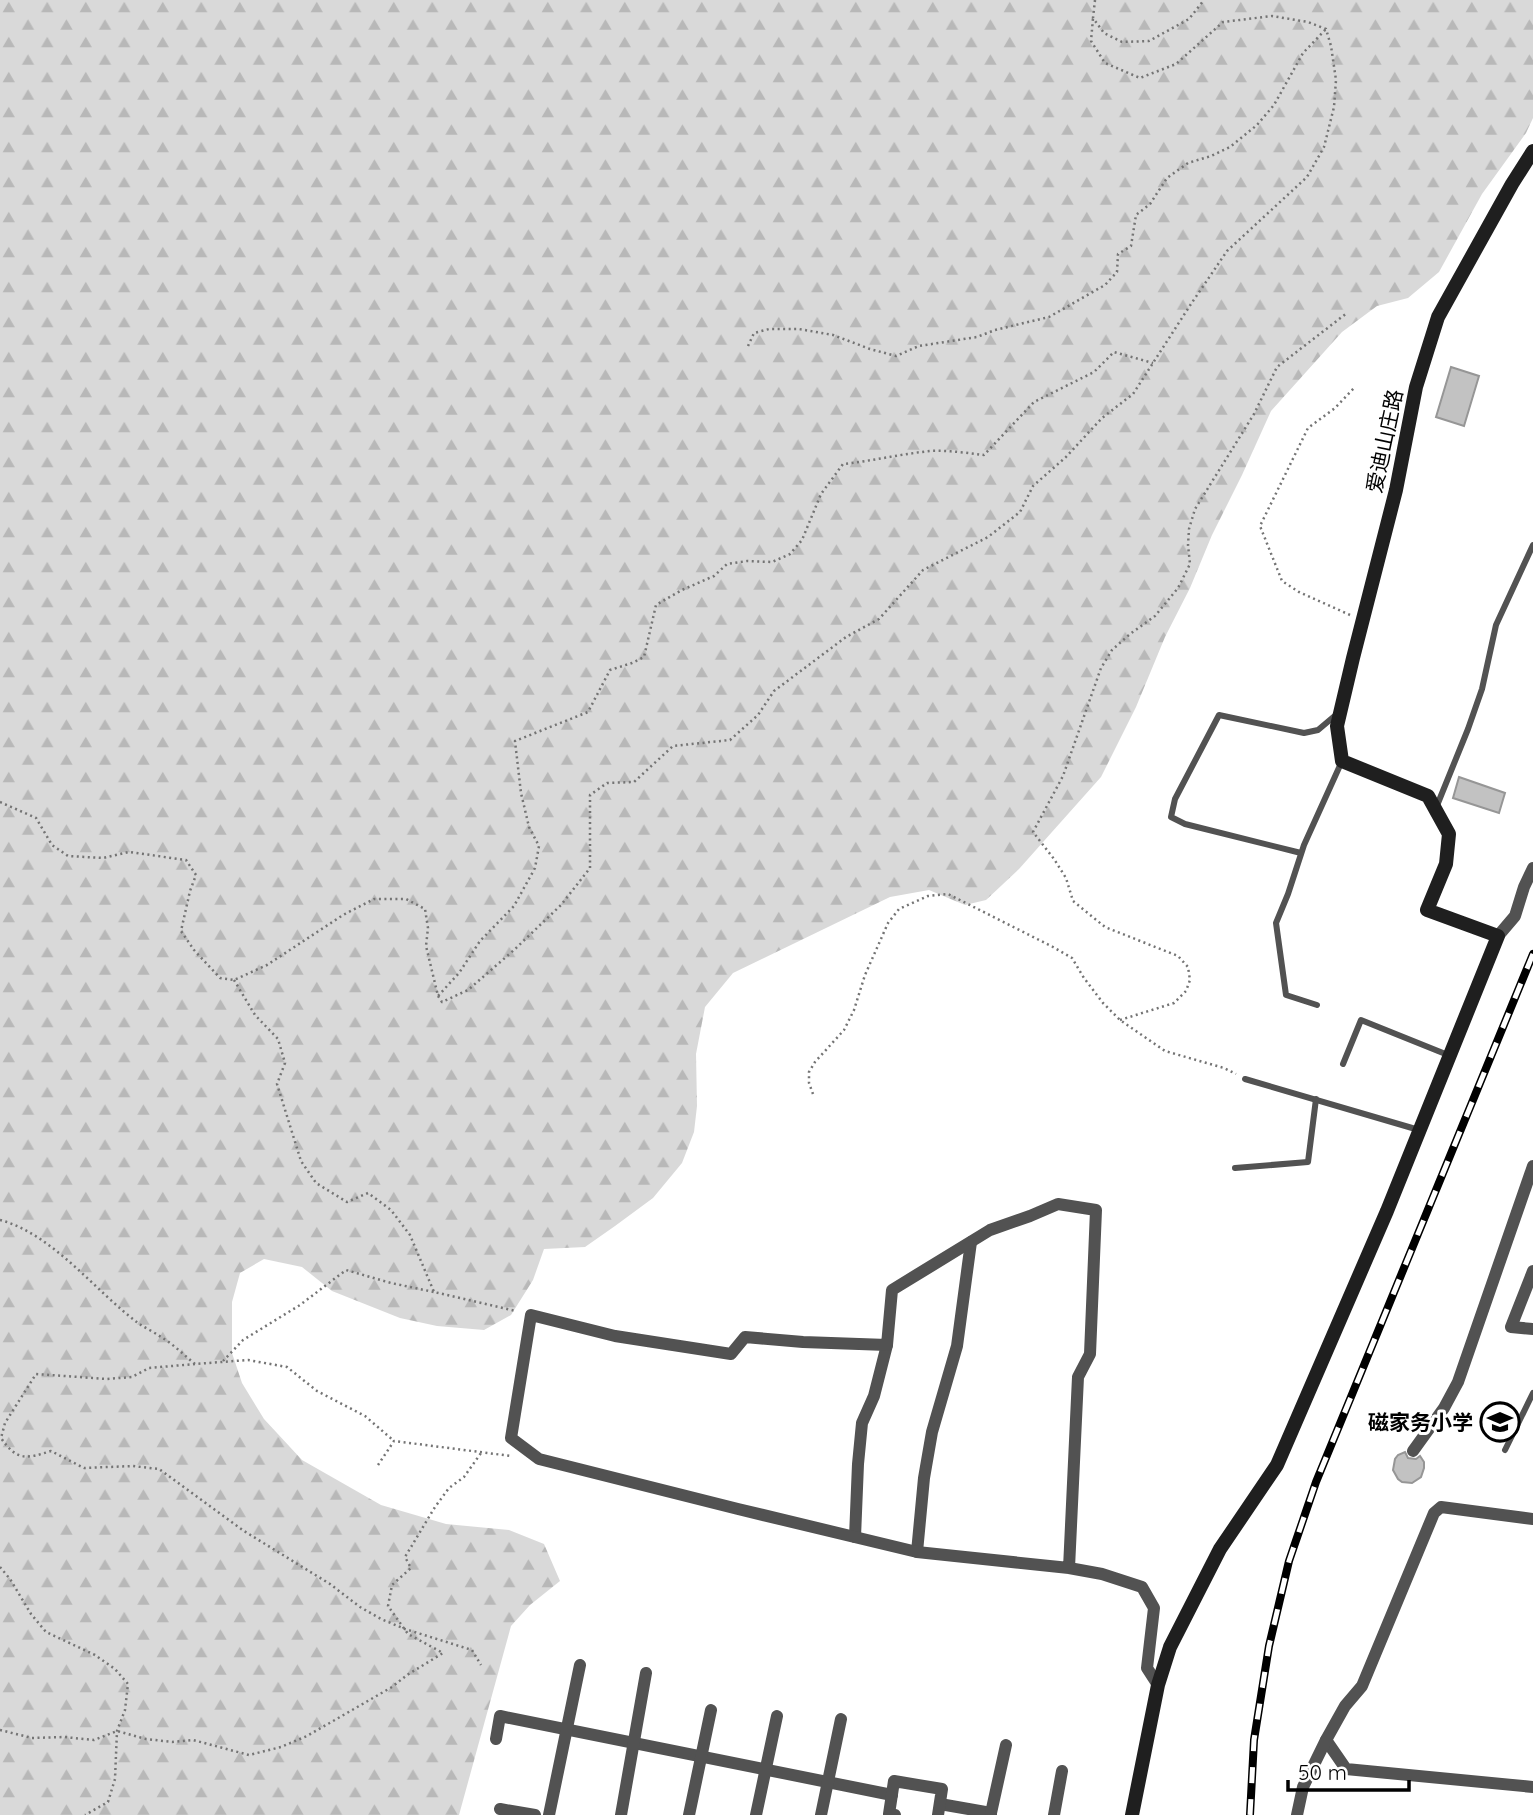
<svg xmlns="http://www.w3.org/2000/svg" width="1533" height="1815" font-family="Quicksand,'Noto Sans SC',sans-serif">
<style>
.forest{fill:url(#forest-firs)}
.building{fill:#c2c2c2;stroke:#969696;stroke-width:2}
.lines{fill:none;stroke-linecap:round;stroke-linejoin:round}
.path{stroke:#747474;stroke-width:2.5;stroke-dasharray:2 3.5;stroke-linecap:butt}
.lane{stroke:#525252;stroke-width:6}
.street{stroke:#525252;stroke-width:12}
.secondary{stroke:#1f1f1f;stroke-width:14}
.rail-casing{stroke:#000;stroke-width:8}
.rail{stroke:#fff;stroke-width:5;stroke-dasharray:16;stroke-linecap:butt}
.labels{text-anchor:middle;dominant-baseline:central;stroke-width:6;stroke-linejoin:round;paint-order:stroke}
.street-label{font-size:21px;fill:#000;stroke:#fff}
.poi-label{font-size:21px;font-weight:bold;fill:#000;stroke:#fff;text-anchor:end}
</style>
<defs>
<pattern id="forest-firs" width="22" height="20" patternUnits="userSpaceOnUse" patternTransform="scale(1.75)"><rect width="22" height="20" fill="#d9d9d9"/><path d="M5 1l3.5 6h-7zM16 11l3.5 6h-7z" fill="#b8b8b8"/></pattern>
</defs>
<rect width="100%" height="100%" fill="#fff"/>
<polygon class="forest" points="0,0 1533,0 1533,118 1526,133 1482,194 1439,272 1408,298 1377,306 1342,332 1271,411 1242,475 1212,535 1190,588 1165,637 1136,707 1101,777 1019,869 986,900 965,905 929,890 890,897 733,973 705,1007 696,1054 697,1106 694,1132 682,1163 653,1198 615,1226 585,1247 544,1249 533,1280 511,1315 484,1330 437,1326 400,1318 332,1291 302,1267 264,1259 240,1273 232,1302 232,1353 242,1383 264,1419 302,1460 381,1505 446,1524 509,1530 544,1544 560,1581 530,1605 511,1626 459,1815 0,1815"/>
<g class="building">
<polygon points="1451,367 1479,376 1464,426 1436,417"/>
<polygon points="1459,777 1505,793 1499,813 1453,798"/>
<polygon points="1405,1452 1408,1458 1416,1459 1420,1456 1424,1462 1424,1468 1421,1477 1412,1483 1402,1482 1398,1479 1393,1470 1395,1459 1398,1455"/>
</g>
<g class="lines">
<g class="path">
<polyline points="1095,0 1093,18 1104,33 1122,42 1149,41 1189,19 1204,0"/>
<polyline points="748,346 754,333 769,329 799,329 833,335 870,349 896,356 919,346 977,337 995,330 1049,317 1105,285 1117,272 1118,254 1131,246 1136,215 1150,204 1167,178 1188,163 1211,156 1230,147 1257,125 1274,105 1303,53 1326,29"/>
<polyline points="1350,615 1299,592 1282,581 1260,526 1308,428 1335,408 1355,387"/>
<path d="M0,802l36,16 16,27 16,11 35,2 26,-6 57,8 10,15 -6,16 -9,40 13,19 26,28 14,2 33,-15 76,-50 31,-16h32l19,10 3,19 -2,18 12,50 21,-23 21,-32 34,-35 21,-38 4,-22 -10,-19 -8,-34 -6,-52 73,-29 22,-42 22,-7 12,-6 12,-52 26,-15 32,-14 13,-12 20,-3 25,1 18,-8 12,-14 19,-46 22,-30c29,-3 58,-10 87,-13 18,-1 37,2 54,4l50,-53 60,-30 20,-20 39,11"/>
<polyline points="234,980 255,1015 278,1039 285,1063 277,1084 301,1161 316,1183 347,1202 368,1193 391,1210 410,1235 434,1292 516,1311"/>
<polyline points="438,996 442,1002 468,990 514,950 561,905 590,868 590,795 607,783 634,782 673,746 730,740 758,715 774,691 846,637 879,619 923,570 988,537 1020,512 1033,486 1066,457 1102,418 1133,394 1191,304 1227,251 1307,177 1324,147 1334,107 1336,80 1331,46 1326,29 1308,22 1272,16 1223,22 1176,64 1140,78 1105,63 1091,41 1093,18"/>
<polyline points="1120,1020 1174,1003 1186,991 1190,980 1188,967 1178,956 1105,927 1073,901 1066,878 1054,859 1033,832 1063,776 1101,668 1112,650 1130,634 1155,616 1178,588 1190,564 1188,545 1189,529 1195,509 1254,414 1277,367 1347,313"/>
<polyline points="813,1094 809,1083 809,1072 815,1062 844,1030 854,1010 865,975 888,923 899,909 928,896 948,894 1053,947 1072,958 1084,978 1103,1003 1120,1020 1165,1051 1224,1068 1236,1074"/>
<path d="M0,1220c53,14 95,71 138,103 7,5 16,9 23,14 12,7 23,18 34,27l53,-4 39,7 30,24 48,25 29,25"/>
<polyline points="223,1361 243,1340 300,1305 346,1270 391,1283 434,1292"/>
<path d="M195,1364l-46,4 -17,9 -25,2 -71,-5 -31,49 -4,15c16,23 25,21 50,13l33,17 49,-2 26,3 85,62 86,53 30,23 21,12 24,10 67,21 9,15"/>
<polyline points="378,1465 394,1441 511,1456"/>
<polyline points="0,1567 10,1579 31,1614 46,1632 95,1655 115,1669 128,1684 125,1710 117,1731 115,1779 108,1802 85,1815"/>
<polyline points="0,1730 32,1738 64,1737 94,1740 117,1731 146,1739 172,1742 193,1740 249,1755 281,1747 307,1736 392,1687 407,1675 443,1653 408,1634 388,1606 392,1585 411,1568 405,1557 435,1507 449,1488 464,1477 481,1453"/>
</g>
<g class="lane">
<polyline points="1436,808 1468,729 1482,689 1496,625 1533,545"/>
<polyline points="1301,853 1185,824 1171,817 1175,799 1219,715 1304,733 1318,730 1337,714"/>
<polyline points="1317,1005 1286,995 1276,923 1288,894 1304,845 1342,761"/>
<polyline points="1343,1064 1361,1020 1448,1055"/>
<polyline points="1245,1079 1419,1130"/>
<polyline points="1235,1168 1308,1162 1316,1099"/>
<polyline points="1505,1450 1533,1393"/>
</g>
<g class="street">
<polyline points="1498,936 1515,916 1524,887 1533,868"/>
<polyline points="1533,1271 1511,1327 1533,1329"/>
<polyline points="1413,1451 1444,1408 1458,1382 1533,1166"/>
<polyline points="855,1537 858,1464 862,1423 874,1396 887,1345"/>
<polyline points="917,1552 924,1478 932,1432 957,1346 971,1242"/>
<polyline points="1069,1568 1078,1377 1090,1354 1096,1210 1058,1204 1030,1216 990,1230 892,1290 887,1345 803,1342 745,1337 731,1354 615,1336 531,1315 511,1438 539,1459 738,1509 917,1552 1069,1568 1102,1574 1142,1587 1154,1608 1147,1668 1158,1685"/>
<polyline points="496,1739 500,1716 892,1795"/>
<polyline points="1326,1740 1346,1769 1533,1787"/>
<polyline points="940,1804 991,1813 991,1815"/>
<polyline points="500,1809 535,1815"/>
<polyline points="991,1813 1006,1745"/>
<polyline points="549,1815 580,1665"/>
<polyline points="621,1815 646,1673"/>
<polyline points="689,1815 711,1710"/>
<polyline points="756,1815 777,1716"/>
<polyline points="821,1815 841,1719"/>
<polyline points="895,1815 889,1814 894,1781 942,1789 938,1815"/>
<polyline points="1054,1815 1062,1771"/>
<polyline points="1297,1815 1303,1787 1326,1740 1345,1706 1362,1686 1434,1513 1441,1507 1533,1519"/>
</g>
<polyline class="secondary" points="1132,1815 1158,1685 1170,1647 1220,1549 1277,1465 1387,1211 1498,936 1427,910 1446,864 1449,834 1428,796 1342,761 1337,726 1353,658 1396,490 1416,387 1438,317 1512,184 1533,151"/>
<g class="rail-casing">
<polyline id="rail" points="1250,1815 1254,1740 1269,1646 1289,1561 1316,1482 1533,954"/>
</g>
<use href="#rail" class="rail"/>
</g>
<defs>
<g id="school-ring" transform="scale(2.0125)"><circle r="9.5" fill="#fff" stroke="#000" stroke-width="1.5"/><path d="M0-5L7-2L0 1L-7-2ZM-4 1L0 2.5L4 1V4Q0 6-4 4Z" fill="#000"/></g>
</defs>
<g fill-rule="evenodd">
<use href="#school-ring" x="1500" y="1422"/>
</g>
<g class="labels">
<g class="street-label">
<text transform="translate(1384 441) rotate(-78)">爱迪山庄路</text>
</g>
<g class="poi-label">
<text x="1473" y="1422">磁家务小学</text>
</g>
</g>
<path d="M1288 1780v10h121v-10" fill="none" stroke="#000000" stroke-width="3.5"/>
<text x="1298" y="1780" font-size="21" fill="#000000" stroke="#ffffff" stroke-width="5" paint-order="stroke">50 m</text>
</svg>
